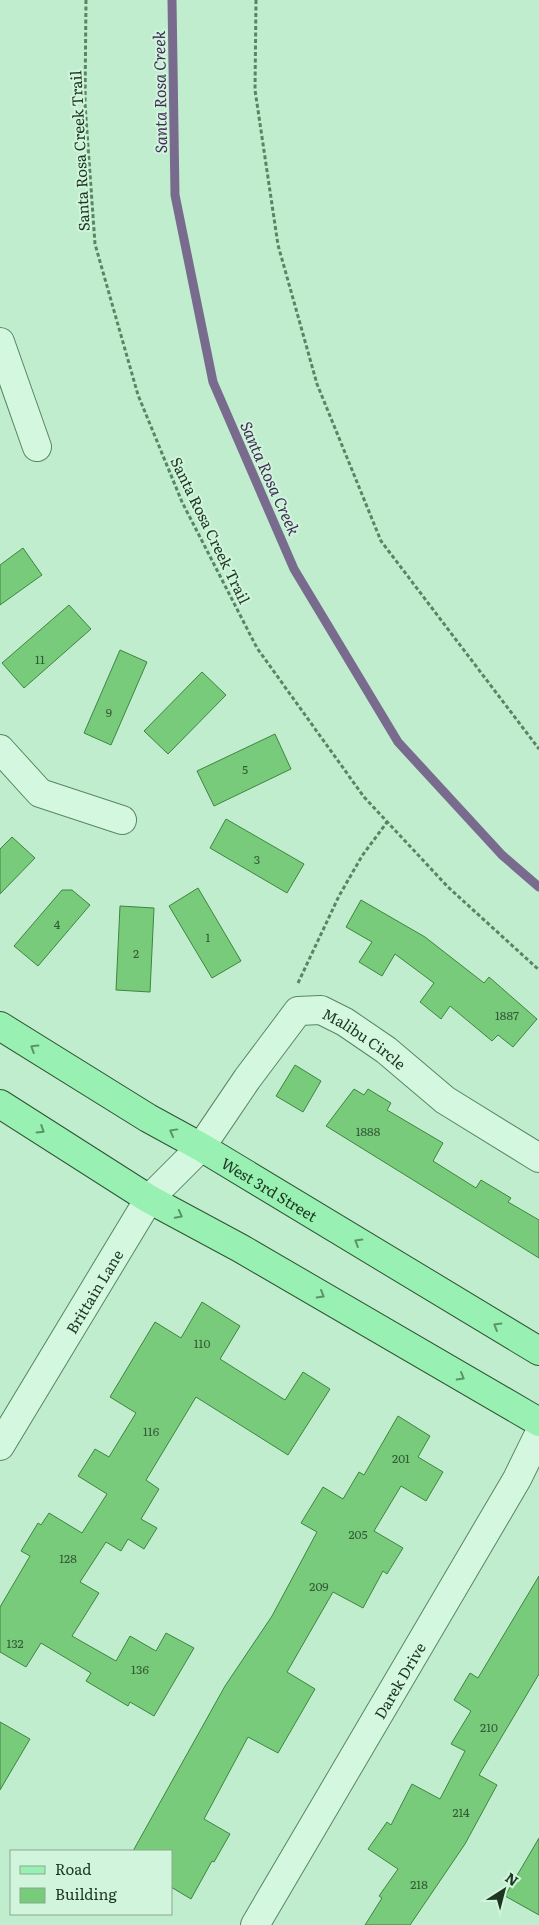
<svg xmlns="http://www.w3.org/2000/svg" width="539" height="1925" font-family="Literata,serif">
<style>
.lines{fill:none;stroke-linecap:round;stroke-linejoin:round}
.stream{stroke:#786b8d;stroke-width:9}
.building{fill:#77cb7a;stroke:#3f8540}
.minor-casing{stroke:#598660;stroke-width:30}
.major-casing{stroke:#2d5430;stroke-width:30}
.path{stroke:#598660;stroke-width:3;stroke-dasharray:4 2.5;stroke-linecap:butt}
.minor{stroke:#d4f8df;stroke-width:28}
.major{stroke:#98f1b3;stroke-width:28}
.oneway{stroke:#5a9469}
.labels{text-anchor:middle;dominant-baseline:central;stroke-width:4;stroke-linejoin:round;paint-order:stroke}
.number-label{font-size:12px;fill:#345b36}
.street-label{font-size:15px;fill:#1d361f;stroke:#d0f5dc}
.water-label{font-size:16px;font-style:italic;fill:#432c56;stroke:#d0f5dc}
</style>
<rect width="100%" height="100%" fill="#c1edcf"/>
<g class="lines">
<polyline class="stream" points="172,0 175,195 213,382 294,569 398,742 502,855 539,887"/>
</g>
<g class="building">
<polygon points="23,548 42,575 0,605 0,565"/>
<polygon points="69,605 91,629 24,688 2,663"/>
<polygon points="120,650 147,662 111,745 84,733"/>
<polygon points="202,672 226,695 168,754 144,731"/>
<polygon points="275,734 291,769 214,806 197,771"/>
<polygon points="226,819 304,864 287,893 210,848"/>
<polygon points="12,837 35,858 0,894 0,849"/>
<polygon points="198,888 241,961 212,978 169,906"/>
<polygon points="62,890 72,890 90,905 38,966 14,946"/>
<polygon points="361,900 425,937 484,983 489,977 537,1019 513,1047 498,1035 492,1041 450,1006 441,1019 420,1002 434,983 395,954 382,976 359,962 372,942 346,927"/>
<polygon points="120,906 154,908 150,992 116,990"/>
<polygon points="295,1065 321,1081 303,1112 276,1096"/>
<polygon points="354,1089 364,1095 368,1089 391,1103 387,1110 443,1143 433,1161 476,1188 481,1180 511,1198 508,1202 539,1220 539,1258 326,1126"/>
<polygon points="202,1302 240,1326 220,1359 285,1400 303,1372 330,1389 288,1455 196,1397 146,1480 159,1489 141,1519 157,1528 144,1549 128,1539 121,1551 106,1542 80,1582 99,1593 72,1636 116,1661 130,1636 156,1651 166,1633 194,1648 154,1716 130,1702 128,1706 86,1681 91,1673 41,1643 26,1667 0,1652 0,1607 30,1556 21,1551 38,1523 41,1525 49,1513 82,1533 107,1494 78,1476 95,1449 109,1457 136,1413 110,1397 155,1322 181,1338"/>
<polygon points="398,1416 430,1436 418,1457 443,1472 426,1501 401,1486 374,1531 403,1548 387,1574 383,1571 363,1608 333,1592 287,1672 315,1689 278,1753 248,1737 204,1819 230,1834 214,1862 212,1861 191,1899 171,1887 171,1851 133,1851 225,1686 272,1616 317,1532 301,1523 323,1487 343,1499 359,1472 364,1475"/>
<polygon points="539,1576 539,1674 479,1775 497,1785 465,1844 410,1925 365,1925 382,1898 379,1896 398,1869 368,1849 387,1822 391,1825 412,1784 440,1799 465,1751 451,1744 471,1711 454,1700 470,1673 478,1678"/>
<polygon points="0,1722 30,1739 0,1790"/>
<polygon points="539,1838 539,1915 505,1896"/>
</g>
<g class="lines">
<g class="minor-casing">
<g id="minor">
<polyline points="0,342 37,447"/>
<polyline points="0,749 40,793 122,820"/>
<path id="s1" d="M0,1446l149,-247 52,-52 46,-68 51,-68 23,-1 24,12 41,28 59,50 94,58"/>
<path id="s2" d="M255,1925l262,-446 22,-45"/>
</g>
</g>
<g class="major-casing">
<g id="major">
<path id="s3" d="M0,1026l148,92 53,29 338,204"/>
<polyline points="0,1104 149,1199 240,1248 539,1422"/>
</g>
</g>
<g class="path">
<polyline points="86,0 85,104 95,244 138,395 182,502 257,648 364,797 448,887 539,970"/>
<polyline points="256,0 255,90 278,245 317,384 381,541 539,749"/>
<polyline points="298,983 339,896 362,856 387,822"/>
</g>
<use href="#minor" class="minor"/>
<use href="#major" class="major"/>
</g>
<defs><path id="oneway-chevron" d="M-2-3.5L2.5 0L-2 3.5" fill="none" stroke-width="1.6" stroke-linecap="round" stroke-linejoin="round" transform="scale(1.25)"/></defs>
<g class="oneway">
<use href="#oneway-chevron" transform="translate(34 1048) rotate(-148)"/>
<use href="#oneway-chevron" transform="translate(41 1130) rotate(32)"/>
<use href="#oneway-chevron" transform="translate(173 1132) rotate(-151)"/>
<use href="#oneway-chevron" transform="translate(179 1215) rotate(28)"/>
<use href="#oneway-chevron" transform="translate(358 1242) rotate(-149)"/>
<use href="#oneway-chevron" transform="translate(321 1295) rotate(30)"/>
<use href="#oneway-chevron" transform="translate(497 1326) rotate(-149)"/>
<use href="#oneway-chevron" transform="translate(461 1377) rotate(30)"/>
</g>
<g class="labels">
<g class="number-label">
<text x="40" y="659">11</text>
<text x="109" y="712">9</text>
<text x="245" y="769">5</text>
<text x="257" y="859">3</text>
<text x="57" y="924">4</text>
<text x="208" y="937">1</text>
<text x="136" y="953">2</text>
<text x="507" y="1015">1887</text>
<text x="368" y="1131">1888</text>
<text x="202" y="1343">110</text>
<text x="151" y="1431">116</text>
<text x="401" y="1458">201</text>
<text x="358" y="1534">205</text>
<text x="68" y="1558">128</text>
<text x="319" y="1586">209</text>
<text x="15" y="1643">132</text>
<text x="140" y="1669">136</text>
<text x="489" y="1727">210</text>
<text x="461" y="1812">214</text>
<text x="419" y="1884">218</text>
</g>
<g class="street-label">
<text transform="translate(79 151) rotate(-93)">Santa Rosa Creek Trail</text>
<text transform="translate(211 530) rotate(64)">Santa Rosa Creek Trail</text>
<text stroke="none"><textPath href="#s1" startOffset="604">Malibu Circle</textPath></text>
<text stroke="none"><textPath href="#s3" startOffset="315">West 3rd Street</textPath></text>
<text stroke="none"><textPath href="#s1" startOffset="181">Brittain Lane</textPath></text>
<text stroke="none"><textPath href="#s2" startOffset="284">Darek Drive</textPath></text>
</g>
<g class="water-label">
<text transform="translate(159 92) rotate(-91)">Santa Rosa Creek</text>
<text transform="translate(271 478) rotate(66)">Santa Rosa Creek</text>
</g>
</g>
<rect x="10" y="1850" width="162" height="65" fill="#d0f5dc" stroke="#88a990"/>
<rect x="20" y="1866" width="25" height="8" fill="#98f1b3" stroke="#88a990"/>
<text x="55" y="1875" font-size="15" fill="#1d361f">Road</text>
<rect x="20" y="1888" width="25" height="15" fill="#77cb7a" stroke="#88a990"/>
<text x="55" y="1900" font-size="15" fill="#1d361f">Building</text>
<g transform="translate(504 1890) rotate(36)" stroke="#d0f5dc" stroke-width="4" paint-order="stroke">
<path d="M0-4L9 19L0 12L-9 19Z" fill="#1d361f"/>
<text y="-8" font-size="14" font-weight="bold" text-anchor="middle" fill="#1d361f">N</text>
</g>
</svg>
